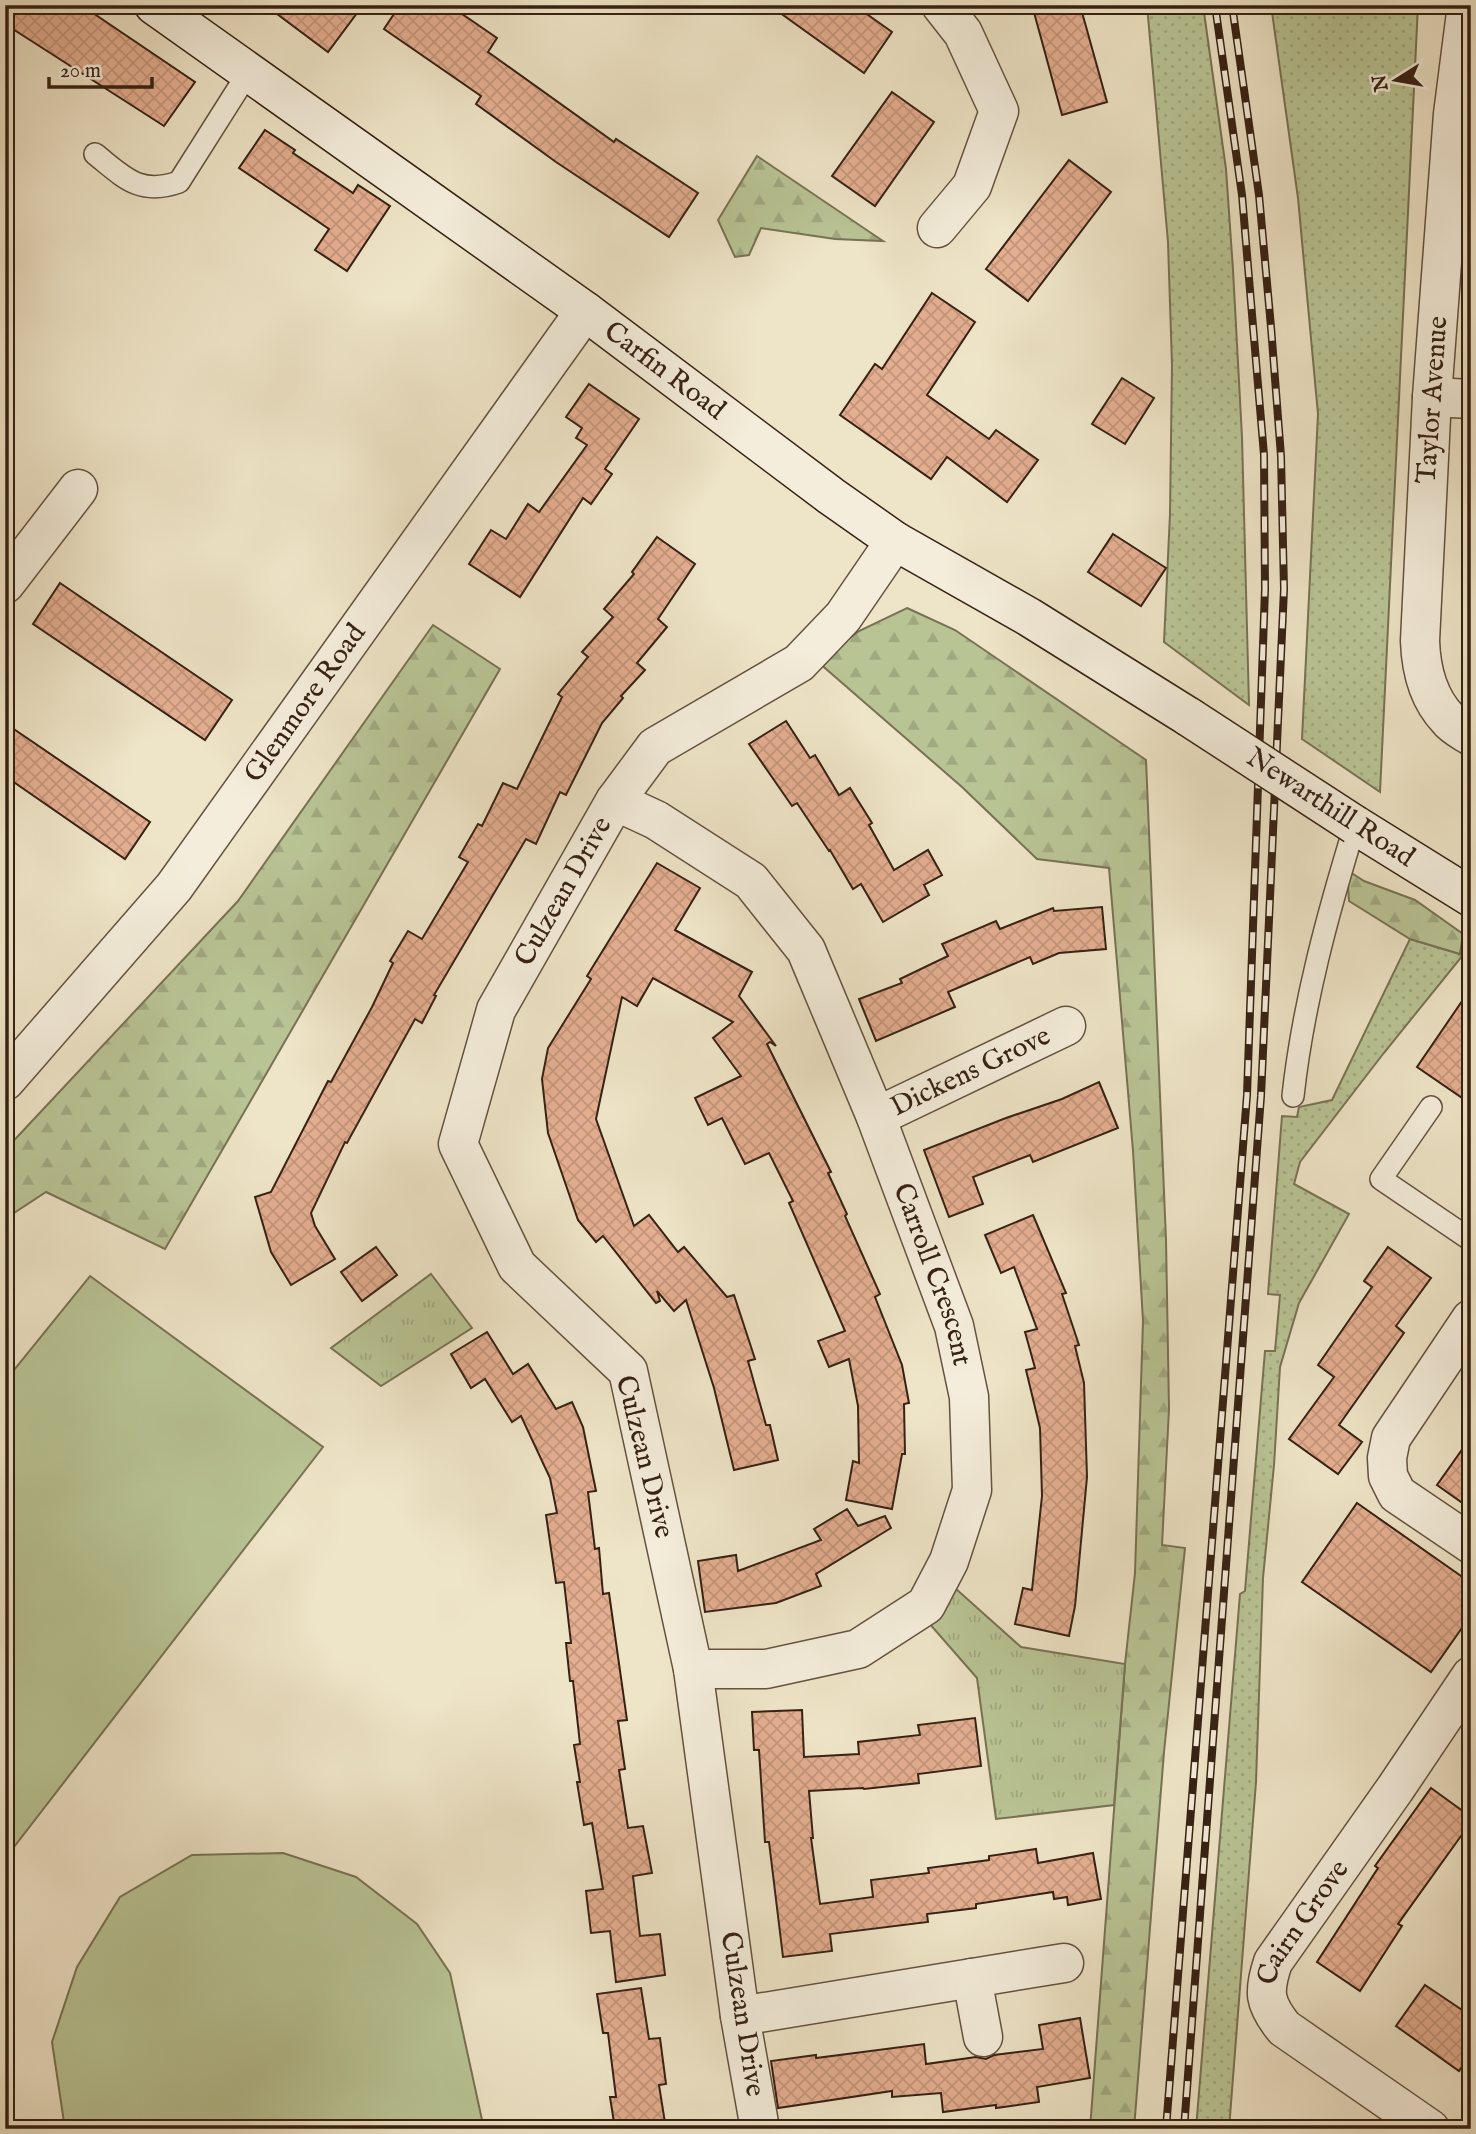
<svg xmlns="http://www.w3.org/2000/svg" width="1476" height="2134" font-family="'IM FELL English',serif">
<style>
.grass{fill:url(#grass-dots);stroke:#787254;stroke-width:2}
.forest{fill:url(#forest-firs);stroke:#787254;stroke-width:2}
.park{fill:url(#park-tufts);stroke:#787254;stroke-width:2}
.pitch{fill:#b9c495;stroke:#787254;stroke-width:2}
.building{fill:url(#building-cross-hatch);stroke:#362113;stroke-width:2}
.lines{fill:none;stroke-linecap:round;stroke-linejoin:round}
.service-casing{stroke:#645240;stroke-width:24}
.minor-casing{stroke:#645240;stroke-width:41}
.tertiary-casing{stroke:#645240;stroke-width:41}
.secondary-casing{stroke:#362113;stroke-width:41}
.service{stroke:#f4eddb;stroke-width:21}
.minor{stroke:#f4eddb;stroke-width:38}
.tertiary{stroke:#f4eddb;stroke-width:38}
.secondary{stroke:#f4eddb;stroke-width:38}
.rail-casing{stroke:#362113;stroke-width:8}
.rail{stroke:#f4eddb;stroke-width:5;stroke-dasharray:16;stroke-linecap:butt}
.secondary-bridge-casing{stroke:#362113;stroke-width:41;stroke-linecap:butt}
.secondary-bridge{stroke:#f4eddb;stroke-width:38}
.labels{text-anchor:middle;dominant-baseline:central;stroke-width:7;stroke-linejoin:round;paint-order:stroke}
.street-label{font-size:28px;fill:#362113;stroke:#f4eddb}
</style>
<defs>
<pattern id="grass-dots" width="8" height="8" patternUnits="userSpaceOnUse" patternTransform="scale(1.75)"><rect width="8" height="8" fill="#b9c495"/><path d="M2 2h.1M6 6h.1" fill="none" stroke="#a0a880" stroke-width="1.8" stroke-linecap="round"/></pattern>
<pattern id="forest-firs" width="22" height="20" patternUnits="userSpaceOnUse" patternTransform="scale(1.75)"><rect width="22" height="20" fill="#b9c495"/><path d="M5 1l3.5 6h-7zM16 11l3.5 6h-7z" fill="#a0a880"/></pattern>
<pattern id="park-tufts" width="24" height="20" patternUnits="userSpaceOnUse" patternTransform="scale(1.75)"><rect width="24" height="20" fill="#b9c495"/><path d="M3 7l-1-3M5 7V3M7 7l1-3M15 17l-1-3M17 17v-4M19 17l1-3" fill="none" stroke="#a0a880"/></pattern>
<pattern id="building-cross-hatch" width="8" height="8" patternUnits="userSpaceOnUse" patternTransform="scale(1.75)"><rect width="8" height="8" fill="#e4ae90"/><path d="M0 0l8 8M0 8l8-8" fill="none" stroke="#c4957b"/></pattern>
</defs>
<rect width="100%" height="100%" fill="#eee4c7"/>
<filter id="stains"><feTurbulence type="fractalNoise" baseFrequency=".00286" numOctaves="4"/><feColorMatrix values="0 0 0 0 .2 0 0 0 0 .09 0 0 0 0 .02 0 0 0 .5 -.17"/></filter>
<radialGradient id="worn" r=".72"><stop offset=".6" stop-color="#630" stop-opacity="0"/><stop offset="1" stop-color="#630" stop-opacity=".3"/></radialGradient>
<g class="grass">
<polygon points="1147,5 1203,5 1226,169 1233,270 1242,437 1249,705 1164,642 1170,514 1172,365 1168,242"/>
<polygon points="1271,5 1418,5 1380,792 1302,739 1318,414 1298,198"/>
<polygon points="1410,939 1463,955 1383,1054 1300,1162 1294,1184 1349,1214 1299,1303 1280,1367 1274,1465 1263,1578 1256,1782 1229,2129 1196,2129 1240,1594 1245,1591 1265,1351 1275,1351 1280,1295 1268,1294 1282,1116 1297,1117 1299,1107 1332,1100"/>
</g>
<g class="forest">
<polygon points="757,156 883,241 835,239 761,228 749,255 735,257 718,220"/>
<polygon points="907,608 955,630 1146,760 1166,1240 1169,1409 1162,1545 1185,1548 1164,1752 1134,2129 1090,2129 1125,1664 1135,1573 1143,1321 1133,1151 1109,868 1037,859 962,787 818,662 859,631"/>
<polygon points="433,625 500,669 165,1249 46,1192 5,1219 5,1150 238,901"/>
<polygon points="1347,870 1364,881 1415,900 1463,934 1460,954 1410,939 1349,901"/>
</g>
<g class="park">
<polygon points="431,1274 472,1328 381,1386 331,1348"/>
<polygon points="946,1580 1021,1647 1125,1664 1114,1805 996,1819 977,1678 921,1614"/>
</g>
<g class="pitch">
<polygon points="90,1276 323,1447 14,1847 5,1841 5,1381"/>
<polygon points="283,1853 356,1877 417,1924 450,1973 484,2129 65,2129 52,2042 77,1967 120,1897 192,1855"/>
</g>
<g class="building">
<polygon points="5,5 81,5 195,82 164,126 5,24"/>
<polygon points="265,5 363,5 328,52"/>
<polygon points="400,5 449,5 497,38 488,52 614,142 616,139 698,193 669,237 556,162 476,104 481,96 384,29"/>
<polygon points="769,5 854,5 892,32 864,73"/>
<polygon points="1032,5 1080,5 1107,102 1062,115"/>
<polygon points="892,92 934,122 875,206 832,176"/>
<polygon points="265,130 295,150 293,153 353,193 358,185 390,206 347,271 315,250 329,229 239,168"/>
<polygon points="1069,160 1111,192 1028,301 986,269"/>
<polygon points="932,293 975,322 927,395 989,439 996,430 1038,460 1007,502 947,457 931,479 840,415 875,364 882,369"/>
<polygon points="1122,378 1154,398 1125,444 1092,424"/>
<polygon points="589,384 639,419 605,469 612,474 591,504 583,498 520,597 469,564 491,530 506,539 528,504 539,512 587,445 576,438 582,428 566,417"/>
<polygon points="1113,534 1166,568 1141,606 1088,572"/>
<polygon points="657,537 695,564 658,619 667,627 637,663 645,670 621,696 623,698 602,723 566,795 560,792 536,844 526,839 434,995 436,996 422,1023 415,1019 347,1143 345,1142 311,1213 315,1226 335,1259 291,1285 271,1252 255,1197 271,1192 328,1081 331,1082 372,1007 393,963 390,961 408,931 422,939 468,862 459,857 478,824 482,826 503,783 517,789 562,697 558,694 588,657 582,652 613,617 604,609 634,574 632,572"/>
<polygon points="60,583 232,700 205,740 33,624"/>
<polygon points="786,721 810,758 815,755 839,795 850,788 872,823 869,825 894,870 928,850 942,875 924,885 929,895 883,922 861,884 853,889 830,850 829,851 797,803 792,806 749,744"/>
<polygon points="5,723 150,822 125,859 5,776"/>
<polygon points="657,863 700,888 675,930 752,972 739,996 776,1046 770,1042 767,1044 831,1172 828,1173 847,1214 845,1216 880,1294 875,1297 902,1365 909,1403 904,1404 905,1454 902,1454 892,1509 846,1500 853,1461 859,1463 858,1406 849,1359 829,1367 818,1341 845,1331 789,1203 793,1201 769,1153 745,1164 722,1118 708,1125 695,1098 741,1076 713,1038 733,1022 653,978 637,1006 622,997 596,1119 634,1226 649,1215 678,1252 684,1247 727,1297 734,1295 755,1359 748,1361 766,1425 770,1425 778,1460 734,1470 714,1388 686,1300 674,1311 657,1291 660,1301 656,1303 603,1236 596,1242 578,1220 548,1133 542,1079 548,1048 591,979 587,976"/>
<polygon points="1102,907 1106,949 1059,953 1033,964 1030,957 948,992 955,1007 876,1041 859,999 902,983 900,979 948,956 942,944 996,921 1000,929 1053,908 1054,911"/>
<polygon points="1471,988 1471,1104 1417,1067"/>
<polygon points="1099,1082 1118,1128 1033,1162 1030,1155 973,1177 983,1204 949,1217 924,1150 1006,1118 1062,1099"/>
<polygon points="1033,1215 1066,1293 1062,1294 1079,1345 1075,1346 1084,1383 1087,1477 1075,1606 1069,1636 1015,1624 1023,1588 1032,1590 1042,1496 1040,1428 1026,1370 1035,1368 1025,1332 1037,1329 1014,1267 1001,1273 985,1235"/>
<polygon points="376,1247 397,1275 362,1301 341,1272"/>
<polygon points="1388,1247 1431,1278 1396,1326 1404,1333 1339,1425 1362,1442 1338,1474 1289,1439 1334,1377 1318,1365 1372,1287 1364,1281"/>
<polygon points="487,1332 513,1374 528,1364 556,1409 572,1402 583,1427 596,1491 588,1492 595,1549 599,1548 603,1594 609,1593 627,1720 618,1721 625,1769 619,1770 628,1828 643,1826 652,1873 633,1876 640,1936 660,1934 665,1975 616,1982 610,1931 591,1933 586,1891 603,1889 592,1823 584,1825 577,1782 580,1782 574,1745 580,1744 573,1681 570,1681 566,1643 571,1643 564,1582 556,1583 546,1515 557,1513 550,1478 521,1416 512,1422 485,1379 471,1388 451,1354"/>
<polygon points="1471,1437 1471,1509 1437,1485"/>
<polygon points="1357,1503 1471,1583 1471,1615 1431,1672 1302,1582"/>
<polygon points="847,1509 858,1526 885,1516 891,1528 816,1574 821,1586 776,1603 705,1612 698,1561 736,1555 738,1571 821,1540 814,1529"/>
<polygon points="802,1710 804,1757 859,1754 858,1742 920,1735 918,1725 975,1718 981,1766 918,1774 919,1783 864,1789 863,1788 809,1791 813,1838 811,1838 820,1904 873,1897 871,1880 929,1873 928,1868 989,1860 989,1856 1036,1849 1038,1863 1093,1853 1101,1899 1068,1905 1067,1897 1054,1899 1053,1892 976,1904 976,1908 927,1914 928,1922 830,1934 832,1951 783,1957 769,1842 765,1842 759,1750 754,1750 752,1712"/>
<polygon points="1431,1788 1471,1817 1471,1822 1398,1924 1402,1926 1360,1991 1317,1962 1378,1868 1375,1866"/>
<polygon points="1425,1985 1471,2016 1471,2054 1459,2071 1396,2026"/>
<polygon points="641,1988 649,2039 660,2038 666,2084 659,2085 666,2129 615,2129 610,2097 616,2097 608,2033 603,2033 597,1994"/>
<polygon points="1080,2018 1090,2078 1037,2087 1039,2102 996,2108 996,2105 943,2112 941,2093 892,2097 892,2091 778,2108 771,2061 816,2055 816,2058 924,2044 926,2064 976,2057 986,2059 994,2055 1043,2049 1039,2025"/>
</g>
<g class="lines">
<g class="service-casing">
<g id="service">
<path d="M95,154c29,23 44,42 84,28l69,-109"/>
<path d="M1293,1096c10,-92 35,-183 62,-271"/>
<polyline points="1431,1107 1381,1179 1471,1240"/>
</g>
</g>
<g class="minor-casing">
<g id="minor">
<path d="M1467,5l-14,109 -21,283 -12,244c1,28 8,57 28,78 5,7 15,12 23,17"/>
<polyline points="937,228 972,186 999,111 963,33 941,5"/>
<polyline points="1432,397 1471,399"/>
<polyline points="5,584 78,489"/>
<path id="s1" d="M615,801l41,19 95,61 55,69 70,167 78,209 15,71 3,93 -23,71 -23,44 -68,44 -92,20h-73"/>
<path id="s2" d="M876,1117l190,-91"/>
<polyline points="1471,1319 1391,1438 1387,1458 1388,1476 1397,1494 1471,1544"/>
<polyline points="972,1978 983,2037"/>
<polyline points="740,2016 1064,1963"/>
<path id="s3" d="M760,2129l-20,-113 -47,-347 -65,-298 -111,-105 -59,-122 38,-134 119,-209 40,-54 144,-84 44,-46 52,-76"/>
<path id="s4" d="M1430,2129l-146,-101c-20,-25 -21,-36 -11,-66l122,-173 76,-113"/>
</g>
</g>
<g class="tertiary-casing">
<g id="tertiary">
<path id="s5" d="M5,1081l169,-194 411,-576"/>
</g>
</g>
<g class="secondary-casing">
<g id="secondary">
<path id="s6" d="M154,5l431,306 246,185 64,45 134,76 160,100"/>
<polyline points="1355,825 1471,897"/>
</g>
</g>
<use href="#service" class="service"/>
<use href="#minor" class="minor"/>
<use href="#tertiary" class="tertiary"/>
<use href="#secondary" class="secondary"/>
<g class="rail-casing">
<g id="rail">
<polyline points="1166,2129 1247,1095 1265,589 1264,455 1253,326 1242,195 1215,5"/>
<polyline points="1184,2129 1261,1096 1284,589 1281,456 1271,327 1259,195 1232,5"/>
</g>
</g>
<use href="#rail" class="rail"/>
<g class="secondary-bridge-casing">
<polyline id="secondary-bridge" points="1189,717 1355,825"/>
</g>
<use href="#secondary-bridge" class="secondary-bridge"/>
</g>
<g class="labels">
<g class="street-label">
<text stroke="none"><textPath href="#s6" startOffset="628">Carfin Road</textPath></text>
<text transform="translate(1433 400) rotate(-86)">Taylor Avenue</text>
<text stroke="none"><textPath href="#s5" startOffset="483">Glenmore Road</textPath></text>
<text transform="translate(1330 808) rotate(33)">Newarthill Road</text>
<text stroke="none"><textPath href="#s3" startOffset="1334">Culzean Drive</textPath></text>
<text stroke="none"><textPath href="#s2" startOffset="105">Dickens Grove</textPath></text>
<text stroke="none"><textPath href="#s1" startOffset="595">Carroll Crescent</textPath></text>
<text transform="translate(644 1457) rotate(76)">Culzean Drive</text>
<text stroke="none"><textPath href="#s4" startOffset="298">Cairn Grove</textPath></text>
<text transform="translate(742 2014) rotate(81)">Culzean Drive</text>
</g>
</g>
<rect width="1476" height="2134" fill="none" stroke="#eee4c7" stroke-width="28"/>
<rect x="7" y="7" width="1462" height="2120" fill="none" stroke="#362113" stroke-width="3.5"/>
<rect x="14" y="14" width="1448" height="2106" fill="none" stroke="#362113" stroke-width="2"/>
<g transform="translate(1396 80) rotate(259)" stroke="#f4eddb" stroke-width="5" paint-order="stroke">
<path d="M0-5L12 26L0 18L-12 26Z" fill="#362113"/>
<text y="-10" font-size="19" font-weight="bold" text-anchor="middle" fill="#362113">N</text>
</g>
<path d="M49 77v10h103v-10" fill="none" stroke="#362113" stroke-width="3.5"/>
<text x="60" y="77" font-size="21" fill="#362113" stroke="#f4eddb" stroke-width="5" paint-order="stroke">20 m</text>
<rect width="100%" height="100%" filter="url(#stains)"/>
<rect width="100%" height="100%" fill="url(#worn)"/>
</svg>
